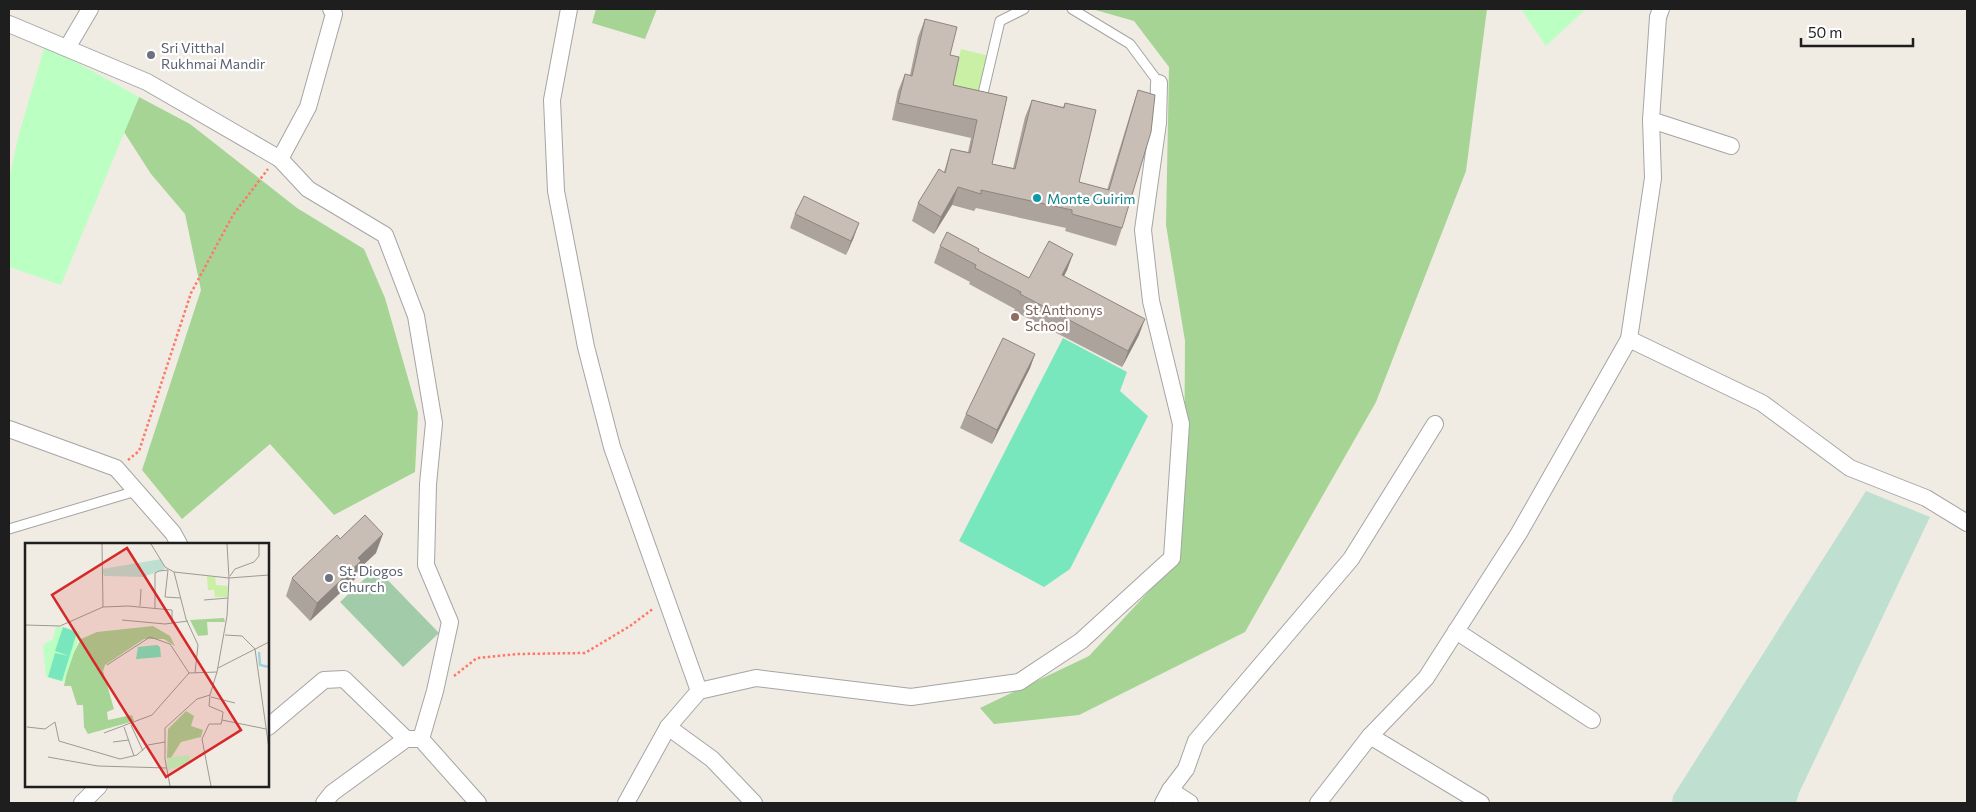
<svg xmlns="http://www.w3.org/2000/svg" width="1976" height="812" font-family="Commissioner,sans-serif">
<style>
.grass{fill:#c9f0a4}
.forest{fill:#a6d494}
.wetland{fill:#bfe0d1}
.cemetery{fill:#a2cca9}
.park{fill:#bcffc2}
.pitch{fill:#79e7be}
.lines{fill:none;stroke-linecap:round;stroke-linejoin:round}
.lane-casing{stroke:#a5a5a5;stroke-width:11}
.street-casing{stroke:#a5a5a5;stroke-width:18}
.path{stroke:#f76;stroke-width:2.5;stroke-dasharray:2.5 2.5;stroke-linecap:butt}
.lane{stroke:#fff;stroke-width:9}
.street{stroke:#fff;stroke-width:16}
.wall{fill:#ada39d}
.shaded-wall{fill:#8d857f}
.building{fill:#c9beb6;stroke:#8d857f}
.worship-dot{fill:#6b7280;stroke:#fff;stroke-width:2}
.culture-dot{fill:#0f9aa8;stroke:#fff;stroke-width:2}
.education-dot{fill:#8d6e63;stroke:#fff;stroke-width:2}
.labels{text-anchor:middle;dominant-baseline:central;stroke-width:4.5;stroke-linejoin:round;paint-order:stroke}
.worship-label{font-size:14px;fill:#5b616d;stroke:#fff;text-anchor:start}
.culture-label{font-size:14px;fill:#0d838f;stroke:#fff;text-anchor:start}
.education-label{font-size:14px;fill:#785e54;stroke:#fff;text-anchor:start}
.inset-river{fill:none;stroke:#9fd3e2;stroke-width:2.5}
.inset-road{fill:none;stroke:#9c9a94;stroke-width:1}
.view{fill:#d62828;fill-opacity:0.15;stroke:#d62828;stroke-width:2.5}
.inset-edge{fill:none;stroke:#1e1e1e;stroke-width:2.5}
</style>
<rect width="100%" height="100%" fill="#f0ece3"/>
<polygon class="grass" points="961,49 989,56 977,104 950,98"/>
<g class="forest">
<polygon points="596,9 657,9 645,39 592,23"/>
<polygon points="1092,9 1487,9 1466,171 1376,402 1245,632 1079,715 994,724 980,708 1089,656 1162,577 1184,504 1185,341 1166,225 1169,67 1134,21"/>
<polygon points="139,97 190,124 297,208 364,249 385,298 418,413 415,472 334,515 270,444 182,519 142,470 201,290 185,214 151,174 124,132"/>
</g>
<polygon class="wetland" points="1866,491 1930,517 1799,793 1796,803 1672,803 1673,796"/>
<polygon class="cemetery" points="376,568 439,633 403,667 340,602"/>
<g class="park">
<polygon points="1521,9 1586,9 1546,46"/>
<polygon points="45,45 139,97 61,285 9,267 9,178 19,134"/>
</g>
<polygon class="pitch" points="1063,338 1127,372 1120,391 1148,416 1070,569 1044,587 959,541"/>
<g class="lines">
<g class="lane-casing">
<g id="lane">
<polyline points="1072,9 1130,44 1159,83"/>
<polyline points="981,102 1000,21 1024,9"/>
<polyline points="9,529 136,491"/>
</g>
</g>
<g class="street-casing">
<g id="street">
<polyline points="569,9 552,100 556,191 586,347 612,447 699,691"/>
<polyline points="9,24 147,82 280,159 308,189 385,235 416,316 434,423 428,484 426,565 450,622 435,691 421,739 478,803"/>
<polyline points="67,48 90,9"/>
<polyline points="1651,120 1731,146"/>
<polyline points="280,159 308,107 334,14 331,9"/>
<polyline points="1629,339 1762,403 1850,468 1926,498 1967,523"/>
<polyline points="9,429 116,468 173,533 179,544"/>
<polyline points="1456,631 1592,720"/>
<polyline points="268,727 324,680 344,679 406,739 421,739"/>
<polyline points="668,727 712,759 754,803"/>
<polyline points="1370,736 1481,803"/>
<polyline points="1170,790 1190,803"/>
<polyline points="82,803 99,786"/>
<polyline points="324,803 332,793 406,739"/>
<polyline points="626,803 668,727 699,691 756,678 911,697 1019,682 1081,641 1172,558 1181,424 1151,301 1143,230 1158,123 1159,83"/>
<polyline points="1163,803 1170,790 1186,769 1196,741 1351,559 1435,424"/>
<polyline points="1318,803 1370,736 1426,678 1519,533 1629,339 1653,178 1651,120 1658,17 1661,9"/>
</g>
</g>
<g class="path">
<polyline points="128,460 139,451 191,293 233,215 268,169"/>
<polyline points="454,676 477,658 518,654 585,653 630,626 654,608"/>
</g>
<use href="#lane" class="lane"/>
<use href="#street" class="street"/>
</g>
<g class="wall">
<polygon points="925,19 950,55 953,85 1007,97 992,164 1013,168 1025,117 1032,100 1063,107 1065,103 1079,182 1107,190 1132,108 1138,90 1122,228 1116,246 1065,231 1066,228 976,208 974,211 952,205 934,234 912,221 918,203 944,172 951,149 968,152 971,138 892,120 898,91 905,74 910,75 918,37"/>
<polygon points="795,214 854,237 846,255 790,228"/>
<polygon points="940,246 978,252 1029,278 1073,254 1067,270 1064,276 1139,335 1122,367 1014,311 1015,309 969,284 970,282 934,263"/>
<polygon points="1035,354 1030,368 992,444 960,428 966,414"/>
<polygon points="340,539 376,553 358,570 355,579 310,621 286,596 292,578"/>
</g>
<g class="shaded-wall">
<polygon points="958,187 952,205 934,234 941,217"/>
<polygon points="859,223 854,237 846,255 851,241"/>
<polygon points="1073,254 1067,270 1056,292 1062,275"/>
<polygon points="1145,319 1139,335 1122,367 1128,351"/>
<polygon points="1035,354 1030,368 992,444 997,430"/>
<polygon points="383,534 376,553 358,570 355,579 310,621 317,603 358,558"/>
</g>
<g class="building">
<polygon points="925,19 957,27 950,55 959,57 953,85 1007,97 992,164 1015,169 1032,100 1064,108 1065,103 1096,110 1079,182 1109,190 1138,90 1155,95 1151,132 1122,228 1072,214 1072,210 981,190 981,194 958,187 941,217 918,203 939,169 945,173 951,149 970,153 977,120 898,103 905,74 912,76"/>
<polygon points="804,196 859,223 851,241 795,214"/>
<polygon points="947,232 979,249 978,251 1029,278 1049,241 1073,254 1062,275 1145,319 1128,351 1020,294 1021,292 975,268 976,265 940,246"/>
<polygon points="1003,338 1035,354 997,430 966,414"/>
<polygon points="365,515 383,534 358,558 361,561 317,603 292,578 337,535 340,539"/>
</g>
<g class="worship-dot">
<circle cx="151" cy="55" r="5"/>
<circle cx="329" cy="578" r="5"/>
</g>
<circle class="culture-dot" cx="1037" cy="198" r="5"/>
<circle class="education-dot" cx="1015" cy="317" r="5"/>
<g class="labels">
<g class="worship-label">
<text x="161" y="47">Sri Vitthal<tspan x="161" dy="16">Rukhmai Mandir</tspan></text>
<text x="339" y="570">St. Diogos<tspan x="339" dy="16">Church</tspan></text>
</g>
<g class="culture-label">
<text x="1047" y="198">Monte Guirim</text>
</g>
<g class="education-label">
<text x="1025" y="309">St Anthonys<tspan x="1025" dy="16">School</tspan></text>
</g>
</g>
<g transform="translate(25 543)">
<rect width="244" height="244" fill="#f0ece3"/>
<path d="M182,33l8,1 1,8 12,1 -1,11h-12l-1,-7h-6z" fill="#c9f0a4"/>
<path d="M199,75l1,4h-18l1,13 -10,1 -8,-16zM128,83l17,10 5,10 -11,-7h-20l-39,26 -2,6 11,38 -7,3 1,8 24,-5 2,6 -46,13 -4,-7 -1,-22h-6l-6,-19h-7l5,-24 12,-23 16,-7zM161,168l8,5 -3,10 12,4 -2,7 -20,5 -10,16h-4l1,-29z" fill="#a6d494"/>
<path d="M136,16l4,10 -22,8 -39,-1 -2,-7z" fill="#bfe0d1"/>
<path d="M31,83l25,6 -17,50 -18,-5 -3,-32 10,-6zM164,212l2,8 -23,7 -1,-12z" fill="#bcffc2"/>
<path d="M38,84l14,5 -15,49 -14,-4 7,-24 14,3 -14,-5zM132,102l3,2 1,10 -25,2 2,-12z" fill="#79e7be"/>
<path class="inset-river" d="M234,109l1,13 9,2"/>
<path class="inset-road" d="M77,1l1,63M126,1l14,23 9,5 55,6 40,-3M149,29l12,47 12,26 -3,28M205,33l5,-7 19,-7 5,-6v-12M179,57l24,-2M115,63l1,-17M130,65v-35l4,-2 9,-1 -3,27 16,1M97,77l43,4 23,-3M0,82l35,1 43,-19 25,-1 44,4v13M200,92l17,1 13,13 14,100M82,122l43,-28 20,7 19,29 28,-1M193,125l51,-26M185,152l-1,11 14,6 -1,8 44,9M186,154l24,6M106,182l12,26M2,184l18,2 10,-7 4,19 61,18 17,-4 11,-10 17,-3M99,184l10,29M79,190l48,-18 37,-42M88,199l16,-2M23,214l50,9 69,2M145,243l-5,-27v-31l32,-29 13,-4 7,-23 10,-56 2,-38 -2,-34M186,243l-9,-47 7,-15h12l1,-4"/>
<path class="view" d="M102,5l114,182 -75,47 -114,-182z"/>
<rect width="244" height="244" class="inset-edge"/>
</g>
<rect width="1976" height="812" fill="none" stroke="#1e1e1e" stroke-width="20"/>
<path d="M1801 38v8h112v-8" fill="none" stroke="#1e1e1e" stroke-width="2.5"/>
<text x="1808" y="38" font-size="15" fill="#1e1e1e" stroke="#ffffff" stroke-width="4" paint-order="stroke">50 m</text>
</svg>
